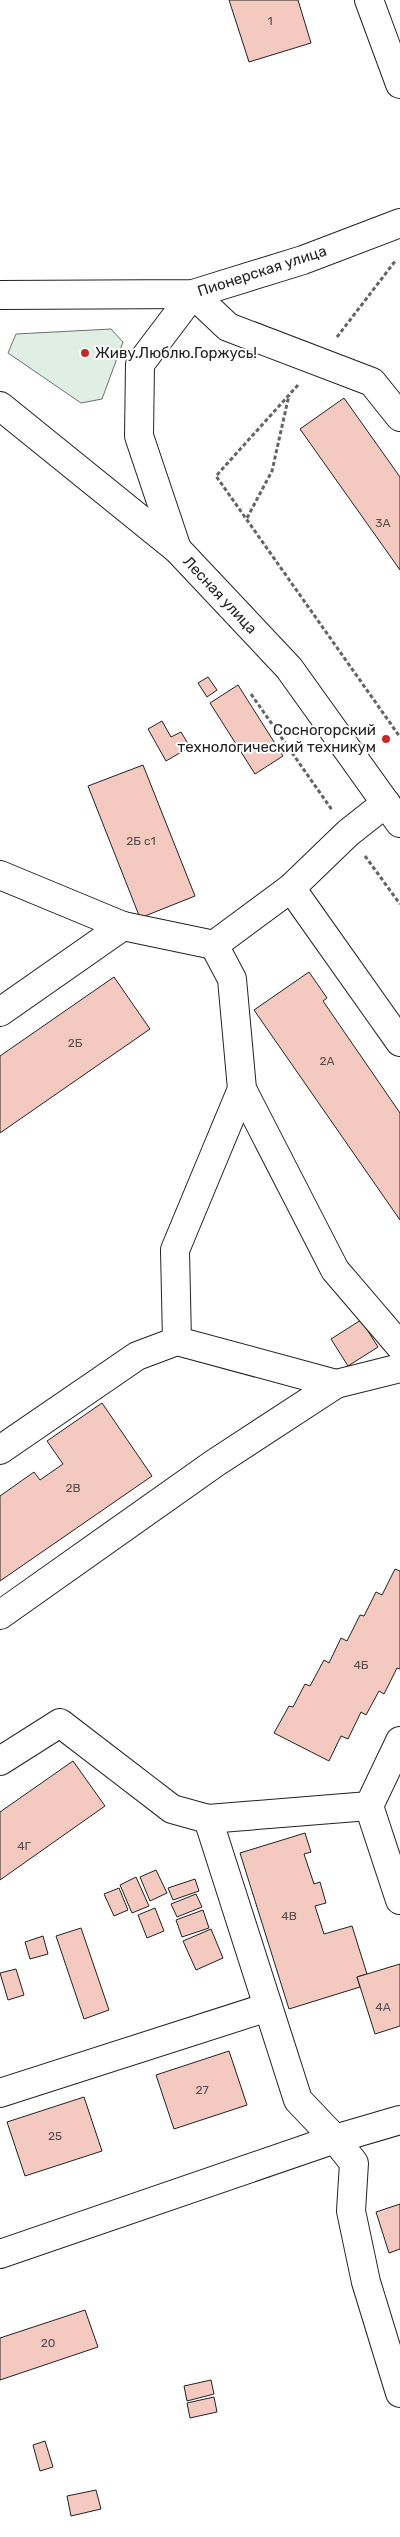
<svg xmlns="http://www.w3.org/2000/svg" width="400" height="2537" font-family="Rubik,sans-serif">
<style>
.green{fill:#e0efe3;stroke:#6f6f6f}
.building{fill:#f3c9c0;stroke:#222}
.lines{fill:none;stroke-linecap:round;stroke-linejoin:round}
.minor-casing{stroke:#222;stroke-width:30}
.major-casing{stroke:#222;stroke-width:30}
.path{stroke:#646464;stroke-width:3;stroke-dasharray:4 2.5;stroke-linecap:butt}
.minor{stroke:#fff;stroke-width:28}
.major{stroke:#fff;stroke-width:28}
.poi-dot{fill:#c62828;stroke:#fff;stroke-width:2}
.labels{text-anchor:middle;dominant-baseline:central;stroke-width:4;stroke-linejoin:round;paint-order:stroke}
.number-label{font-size:12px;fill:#564c4a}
.street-label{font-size:15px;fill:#222;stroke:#fff}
.poi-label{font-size:15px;fill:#222;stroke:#fff;text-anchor:start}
</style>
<rect width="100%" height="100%" fill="#fff"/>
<polygon class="green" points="111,329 123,342 102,399 81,403 8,353 16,334"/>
<g class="building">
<polygon points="229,0 298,0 311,43 249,62"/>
<polygon points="344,398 400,477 400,570 300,429"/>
<polygon points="208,677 217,690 207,697 198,683"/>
<polygon points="238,685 283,756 255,774 210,703"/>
<polygon points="162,721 171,737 181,732 190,747 166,761 148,729"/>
<polygon points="143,765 195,896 140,918 88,786"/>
<polygon points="309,972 327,998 323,1001 400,1113 400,1220 254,1010"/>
<polygon points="114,977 150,1029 0,1133 0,1056"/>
<polygon points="361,1320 378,1347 348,1366 331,1339"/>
<polygon points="102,1403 152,1476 0,1581 0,1496 34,1472 40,1480 63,1464 47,1441"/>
<polygon points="395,1569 400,1571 400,1669 397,1668 384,1694 379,1691 366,1715 361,1712 348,1739 341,1736 329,1761 274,1733 289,1706 293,1707 305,1684 310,1686 324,1660 329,1663 341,1638 347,1641 360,1615 364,1616 376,1592 382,1595"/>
<polygon points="73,1761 105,1806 0,1880 0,1812"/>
<polygon points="305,1833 311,1852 304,1854 314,1884 320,1882 326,1903 315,1906 324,1934 352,1926 367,1974 357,1977 360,1987 289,2009 240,1853"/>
<polygon points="156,1870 167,1893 150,1901 140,1877"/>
<polygon points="136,1877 149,1906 132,1913 120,1885"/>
<polygon points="195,1879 199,1891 173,1900 168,1888"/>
<polygon points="119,1888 128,1910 114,1916 104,1894"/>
<polygon points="196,1894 202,1907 177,1917 171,1904"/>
<polygon points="155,1908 164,1931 147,1938 138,1915"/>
<polygon points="203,1910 209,1928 182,1937 176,1920"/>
<polygon points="81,1928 109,2010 84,2019 56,1936"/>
<polygon points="211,1929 223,1958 196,1970 183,1941"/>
<polygon points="43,1936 48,1954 30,1959 25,1942"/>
<polygon points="400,1964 400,2026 375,2034 357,1977"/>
<polygon points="16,1969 24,1995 8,2000 0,1973"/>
<polygon points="229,2051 247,2105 174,2129 156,2075"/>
<polygon points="84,2097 102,2151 25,2176 7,2122"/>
<polygon points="400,2204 400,2249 389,2253 376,2212"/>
<polygon points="85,2310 98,2347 0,2380 0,2338"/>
<polygon points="211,2380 214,2394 187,2401 184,2386"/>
<polygon points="214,2397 217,2412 190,2418 187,2403"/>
<polygon points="45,2441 53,2467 40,2471 33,2445"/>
<polygon points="96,2490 101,2509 71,2516 67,2496"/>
</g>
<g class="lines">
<g class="minor-casing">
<g id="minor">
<polyline points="369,0 400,84"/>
<polyline points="0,295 193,294 303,260 400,223"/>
<polyline points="177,549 139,436 140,364 193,294 228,327 372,382 400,417"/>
<polyline points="0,875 123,926"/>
<polyline points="291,888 400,1042"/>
<polyline points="214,945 232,979 242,1089 335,1270 400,1346"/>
<polyline points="0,1012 123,926 214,945 291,888 348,833 386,803"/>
<polyline points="177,1341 175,1250 242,1089"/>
<polyline points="0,1450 137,1356 177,1341 336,1384 400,1368"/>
<polyline points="0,1615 215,1463 336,1384"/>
<polyline points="0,1761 60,1723 172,1809 208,1819 369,1806 400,1741"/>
<polyline points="369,1806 400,1900"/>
<polyline points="208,1819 298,2100 335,2139 354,2163 351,2211 366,2282 400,2393"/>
<polyline points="0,2093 268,2007"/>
<polyline points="0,2254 335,2139 400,2120"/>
</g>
</g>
<g class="major-casing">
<polyline id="major" points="0,406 177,549 289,668 400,823"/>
</g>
<g class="path">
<polyline points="337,337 396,260"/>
<polyline points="298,385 216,476 400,737"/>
<polyline points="247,518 272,471 289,395"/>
<polyline points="251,694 332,810"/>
<polyline points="365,856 400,904"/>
</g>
<use href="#minor" class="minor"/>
<use href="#major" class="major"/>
</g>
<g class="poi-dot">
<circle cx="85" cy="353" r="5"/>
<circle cx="386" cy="739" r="5"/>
</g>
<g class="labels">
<g class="number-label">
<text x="270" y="21">1</text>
<text x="383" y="523">3А</text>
<text x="141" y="841">2Б с1</text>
<text x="75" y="1043">2Б</text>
<text x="327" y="1061">2А</text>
<text x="73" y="1488">2В</text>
<text x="361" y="1665">4Б</text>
<text x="24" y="1846">4Г</text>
<text x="289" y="1916">4В</text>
<text x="383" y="2007">4А</text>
<text x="202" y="2090">27</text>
<text x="55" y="2136">25</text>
<text x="48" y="2343">20</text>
</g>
<g class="street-label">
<text transform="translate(262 271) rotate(-18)">Пионерская улица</text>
<text transform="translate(220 595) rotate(47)">Лесная улица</text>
</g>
<g class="poi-label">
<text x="95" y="353">Живу.Люблю.Горжусь!</text>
<text x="376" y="730" text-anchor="end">Сосногорский<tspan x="376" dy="17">технологический техникум</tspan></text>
</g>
</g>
</svg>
